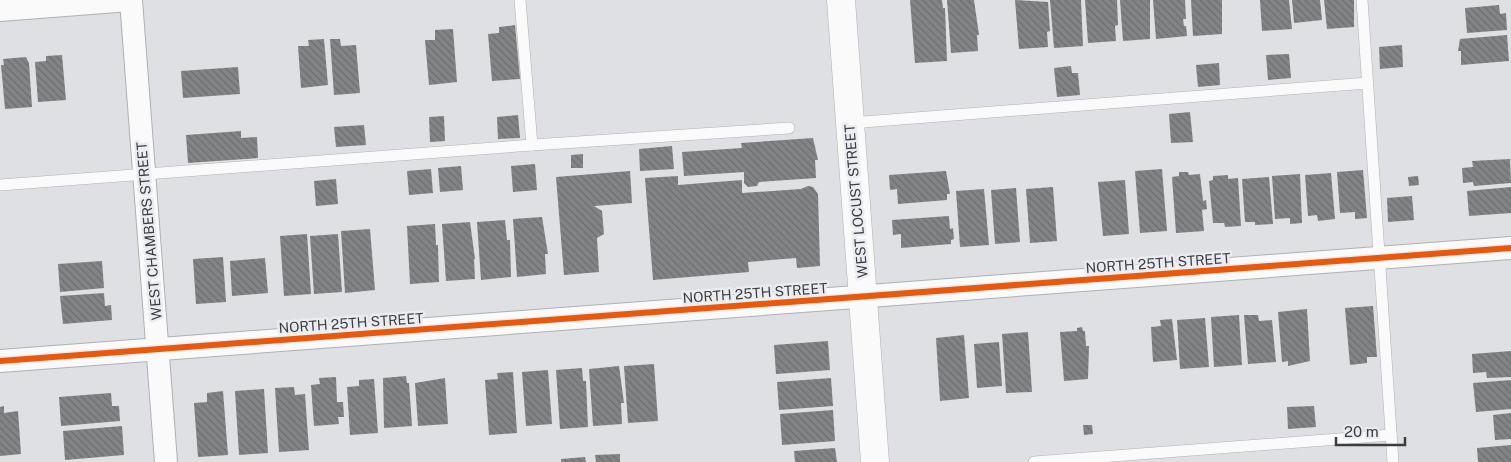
<svg xmlns="http://www.w3.org/2000/svg" width="1511" height="462" font-family="'Public Sans',sans-serif">
<style>
.building{fill:url(#building-back-hatch)}
.lines{fill:none;stroke-linecap:round;stroke-linejoin:round}
.lane-casing{stroke:#afb0b2;stroke-width:12}
.street-casing{stroke:#afb0b2;stroke-width:24}
.secondary-casing{stroke:#afb0b2;stroke-width:29}
.lane{stroke:#fafafb;stroke-width:11}
.street{stroke:#fafafb;stroke-width:22}
.secondary{stroke:#fafafb;stroke-width:28}
.cycleway-casing{stroke:#eaecf2;stroke-width:9}
.cycleway{stroke:#e8590c;stroke-width:6}
.labels{text-anchor:middle;dominant-baseline:central;stroke-width:5;stroke-linejoin:round;paint-order:stroke}
.street-label{font-size:14px;fill:#3c3d3f;stroke:#eaecf2}
</style>
<defs>
<pattern id="building-back-hatch" width="6" height="6" patternUnits="userSpaceOnUse" patternTransform="scale(1.25)"><rect width="6" height="6" fill="#838486"/><path d="M-1 5l2 2M0 0l6 6M5-1l2 2" fill="none" stroke="#6c6d6f"/></pattern>
</defs>
<rect width="100%" height="100%" fill="#dfe0e3"/>
<g class="building">
<polygon points="910,0 942,0 943,8 945,8 947,61 915,63"/>
<polygon points="947,0 974,0 979,35 977,35 978,51 951,53"/>
<polygon points="1015,0 1048,2 1050,31 1047,32 1048,47 1019,49"/>
<polygon points="1050,0 1081,0 1083,46 1054,48"/>
<polygon points="1085,0 1117,0 1118,25 1115,26 1116,41 1088,43"/>
<polygon points="1120,0 1150,0 1150,39 1123,41"/>
<polygon points="1153,0 1185,0 1186,19 1183,19 1184,26 1186,26 1187,36 1156,39"/>
<polygon points="1191,0 1222,0 1222,34 1193,36"/>
<polygon points="1260,0 1289,0 1292,29 1262,31"/>
<polygon points="1292,0 1320,0 1322,20 1294,23"/>
<polygon points="1324,0 1354,0 1354,27 1327,29"/>
<polygon points="1499,5 1500,14 1506,13 1507,30 1467,33 1465,8"/>
<polygon points="515,25 520,79 492,81 488,34 499,33 499,27"/>
<polygon points="453,29 457,82 429,85 425,40 435,40 435,30"/>
<polygon points="1507,35 1509,61 1461,65 1461,51 1458,51 1460,39"/>
<polygon points="324,39 328,85 301,88 298,46 309,46 308,40"/>
<polygon points="330,39 340,39 341,46 356,45 360,93 334,95"/>
<polygon points="1402,45 1403,67 1380,69 1379,47"/>
<polygon points="1289,54 1291,78 1268,80 1266,55"/>
<polygon points="62,55 66,100 38,102 35,62 46,61 46,56"/>
<polygon points="26,57 29,63 32,107 5,109 1,65 4,65 3,59"/>
<polygon points="1219,63 1220,85 1198,87 1196,65"/>
<polygon points="1071,66 1072,73 1078,73 1080,95 1057,97 1054,68"/>
<polygon points="238,67 240,94 183,98 181,71"/>
<polygon points="1190,112 1193,142 1171,143 1169,114"/>
<polygon points="518,115 520,138 498,139 497,117"/>
<polygon points="444,116 445,141 430,142 429,117"/>
<polygon points="364,125 366,145 336,147 334,127"/>
<polygon points="241,131 241,138 257,137 258,158 188,163 186,135"/>
<polygon points="813,138 818,160 815,160 816,178 759,182 757,186 748,187 744,183 744,172 684,176 682,152 742,148 741,143"/>
<polygon points="672,146 674,169 640,171 639,149"/>
<polygon points="583,154 583,168 571,168 571,155"/>
<polygon points="1510,159 1511,183 1474,186 1473,182 1463,183 1462,168 1473,167 1472,161"/>
<polygon points="535,164 537,190 513,192 511,166"/>
<polygon points="461,166 463,190 440,192 438,168"/>
<polygon points="431,169 433,193 409,195 407,171"/>
<polygon points="1162,169 1167,231 1140,233 1135,171"/>
<polygon points="1363,170 1367,218 1355,219 1355,212 1340,213 1337,172"/>
<polygon points="630,171 632,203 594,206 602,211 604,234 597,238 599,272 564,275 556,177"/>
<polygon points="946,171 950,194 947,194 947,200 898,204 897,189 890,190 889,175"/>
<polygon points="1179,172 1188,172 1189,175 1200,174 1203,201 1206,200 1207,209 1202,210 1204,231 1176,233 1172,177 1179,176"/>
<polygon points="1331,173 1335,219 1318,221 1317,215 1308,216 1305,175"/>
<polygon points="1300,174 1302,223 1290,224 1290,218 1275,219 1272,176"/>
<polygon points="1228,175 1228,179 1238,178 1241,226 1225,227 1224,223 1213,223 1209,181 1213,180 1213,176"/>
<polygon points="678,176 678,185 742,180 742,193 801,189 808,186 813,187 818,194 820,266 797,268 796,258 748,262 749,272 653,280 645,178"/>
<polygon points="1418,176 1419,185 1409,186 1408,177"/>
<polygon points="1269,177 1273,224 1255,225 1255,222 1245,222 1242,179"/>
<polygon points="336,179 338,204 316,206 314,181"/>
<polygon points="1125,180 1129,234 1103,236 1098,182"/>
<polygon points="1053,187 1057,241 1030,243 1026,189"/>
<polygon points="1511,187 1511,213 1469,216 1467,191"/>
<polygon points="1016,188 1020,242 995,244 991,190"/>
<polygon points="984,189 989,245 960,247 956,191"/>
<polygon points="1412,196 1414,220 1388,222 1387,198"/>
<polygon points="949,216 950,229 953,228 954,239 951,240 951,244 901,248 901,234 893,235 892,220"/>
<polygon points="542,217 548,254 545,254 546,274 517,277 513,219"/>
<polygon points="505,220 507,240 510,240 511,277 481,280 477,222"/>
<polygon points="470,222 475,259 474,259 475,279 446,281 442,224"/>
<polygon points="435,224 436,245 438,245 439,282 410,284 407,226"/>
<polygon points="370,229 375,290 345,293 341,231"/>
<polygon points="307,234 311,294 284,296 280,236"/>
<polygon points="338,234 342,292 314,294 310,236"/>
<polygon points="223,257 226,302 196,304 193,259"/>
<polygon points="265,258 268,293 232,296 230,261"/>
<polygon points="102,261 104,288 60,292 58,264"/>
<polygon points="104,293 105,306 111,305 112,320 63,324 60,296"/>
<polygon points="1373,306 1377,357 1367,357 1367,363 1350,365 1345,308"/>
<polygon points="1307,309 1310,361 1288,366 1288,361 1282,362 1278,312"/>
<polygon points="1239,315 1242,365 1214,367 1211,317"/>
<polygon points="1244,315 1258,315 1259,321 1272,320 1276,362 1248,364"/>
<polygon points="1205,318 1209,367 1180,369 1177,320"/>
<polygon points="1172,319 1177,360 1153,362 1151,327 1161,326 1160,320"/>
<polygon points="1082,327 1083,331 1085,331 1086,346 1089,346 1088,379 1064,381 1060,332 1077,331 1077,328"/>
<polygon points="1028,332 1032,392 1006,393 1002,334"/>
<polygon points="964,335 969,398 940,401 936,338"/>
<polygon points="828,341 830,370 776,374 774,345"/>
<polygon points="999,342 1002,386 977,388 974,344"/>
<polygon points="1511,351 1511,377 1487,378 1486,372 1473,373 1472,354"/>
<polygon points="654,364 658,421 628,423 624,366"/>
<polygon points="619,366 624,403 621,403 622,424 593,426 589,369"/>
<polygon points="582,368 583,381 586,381 588,427 560,429 556,370"/>
<polygon points="548,370 552,424 526,426 522,372"/>
<polygon points="513,372 517,433 489,435 485,380 498,379 497,373"/>
<polygon points="406,376 407,383 409,383 412,426 384,428 383,378"/>
<polygon points="336,377 337,402 343,402 344,417 338,417 339,424 314,426 311,385 320,384 319,378"/>
<polygon points="445,378 448,424 418,426 415,383"/>
<polygon points="831,378 833,406 779,410 777,382"/>
<polygon points="374,379 378,433 350,435 347,387 359,386 359,380"/>
<polygon points="1511,380 1511,409 1476,412 1473,383"/>
<polygon points="294,387 295,395 305,394 309,450 279,452 275,388"/>
<polygon points="264,389 268,453 239,455 235,391"/>
<polygon points="223,391 228,455 198,457 194,403 207,402 207,393"/>
<polygon points="111,393 112,406 119,406 120,421 61,426 59,397"/>
<polygon points="4,406 4,413 18,411 21,454 0,456 0,407"/>
<polygon points="1314,406 1316,427 1288,429 1287,407"/>
<polygon points="833,410 835,441 782,445 780,414"/>
<polygon points="1511,413 1511,439 1495,440 1493,415"/>
<polygon points="1083,425 1092,425 1093,434 1084,435"/>
<polygon points="122,426 124,455 65,460 63,431"/>
<polygon points="1511,445 1511,462 1478,462 1477,448"/>
<polygon points="835,448 837,462 795,462 794,451"/>
<polygon points="620,454 620,462 596,462 595,455"/>
<polygon points="585,457 586,462 561,462 561,459"/>
</g>
<g class="lines">
<g class="lane-casing">
<g id="lane">
<polyline points="1362,0 1393,462"/>
<polyline points="850,123 1368,83"/>
<polyline points="532,145 789,128"/>
<polyline points="0,185 532,145 520,0"/>
<polyline points="1034,462 1391,435"/>
</g>
</g>
<g class="street-casing">
<g id="street">
<polyline points="131,0 166,462"/>
<polyline points="0,10 130,0"/>
<polyline points="0,361 1511,248"/>
</g>
</g>
<g class="secondary-casing">
<polyline id="secondary" points="841,0 875,462"/>
</g>
<use href="#lane" class="lane"/>
<use href="#street" class="street"/>
<use href="#secondary" class="secondary"/>
<g class="cycleway-casing">
<polyline id="cycleway" points="0,361 1511,248"/>
</g>
<use href="#cycleway" class="cycleway"/>
</g>
<g class="labels">
<g class="street-label">
<text transform="translate(856 201) rotate(-95)">WEST LOCUST STREET</text>
<text transform="translate(149 231) rotate(-95)">WEST CHAMBERS STREET</text>
<text transform="translate(1158 263) rotate(-4)">NORTH 25TH STREET</text>
<text transform="translate(755 293) rotate(-4)">NORTH 25TH STREET</text>
<text transform="translate(351 323) rotate(-4)">NORTH 25TH STREET</text>
</g>
</g>
<path d="M1336 437v8h69v-8" fill="none" stroke="#3c3d3f" stroke-width="2.5"/>
<text x="1344" y="437" font-size="15" fill="#3c3d3f" stroke="#eaecf2" stroke-width="4" paint-order="stroke">20 m</text>
</svg>
